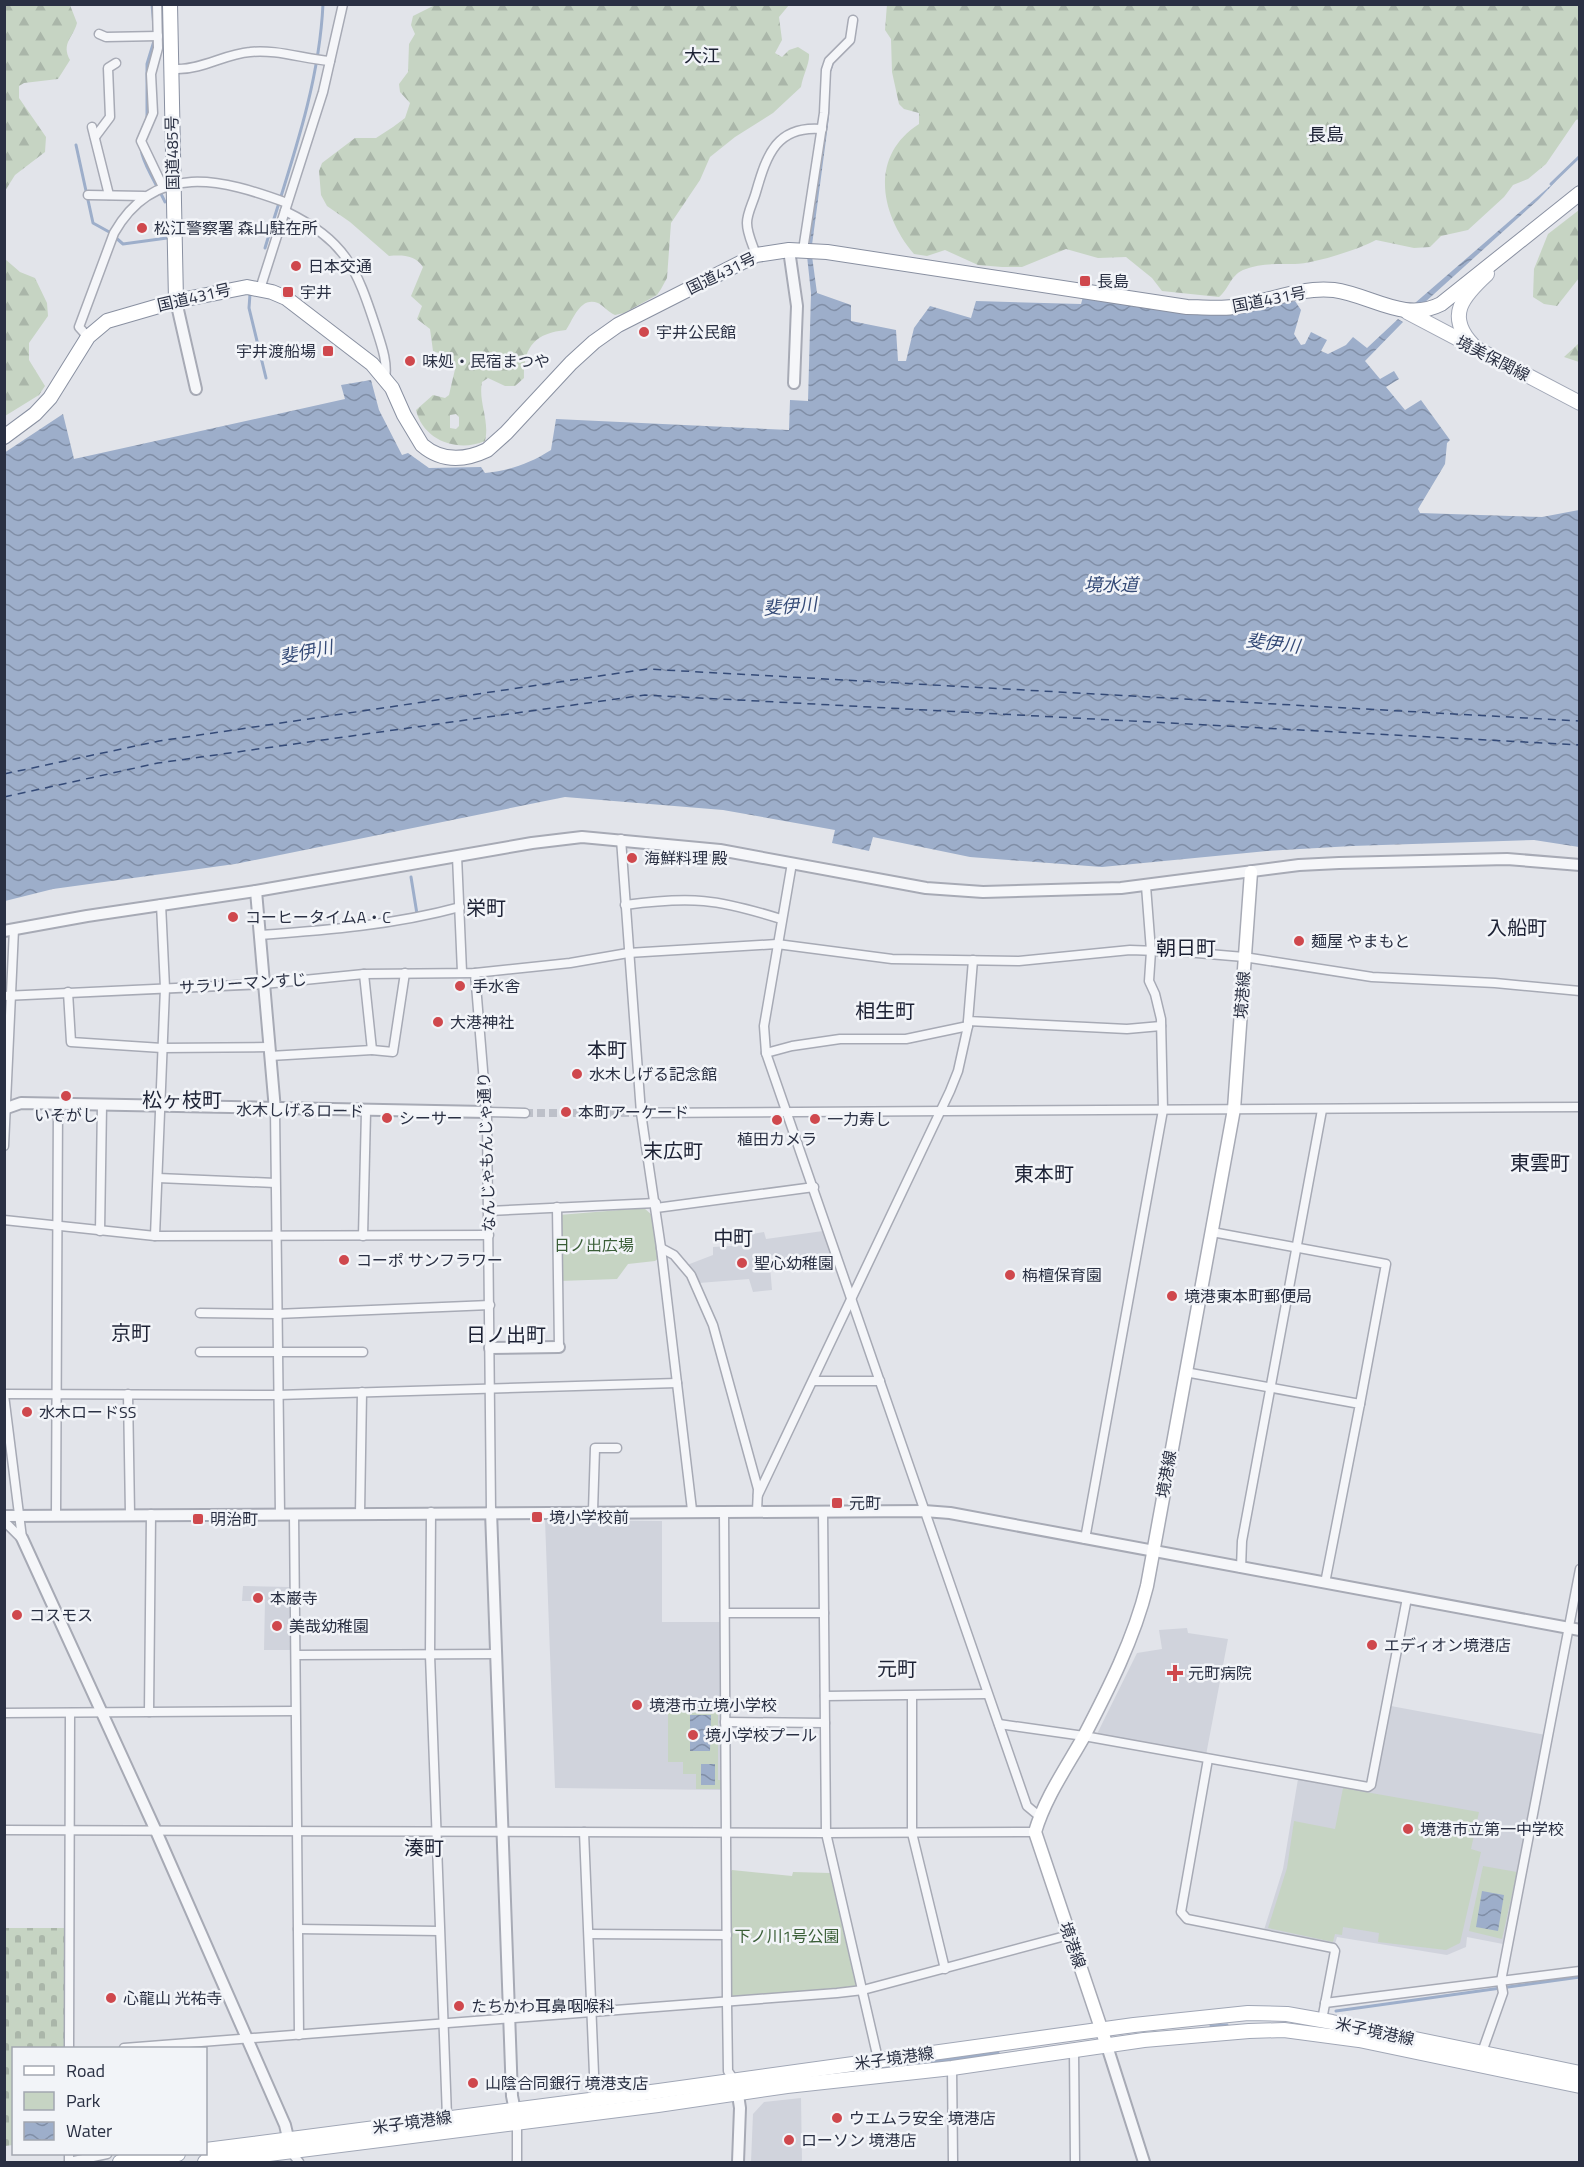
<svg xmlns="http://www.w3.org/2000/svg" width="1584" height="2167" font-family="'Titillium Web','Noto Sans JP',sans-serif">
<style>
.built{fill:#d0d3dc}
.forest{fill:url(#forest-firs);fill-rule:evenodd}
.cemetery{fill:url(#cemetery-stones)}
.park{fill:#c6d4c3}
.water{fill:url(#water-waves)}
.lines{fill:none;stroke-linecap:round;stroke-linejoin:round}
.stream{stroke:#9daeca;stroke-width:3}
.ferry{stroke:#344a77;stroke-width:1.5;stroke-dasharray:8 6;stroke-linecap:butt}
.minor-tunnel{stroke:#bdc0c9;stroke-width:8;stroke-dasharray:8 4;stroke-linecap:butt}
.minor-casing{stroke:#a7aab5;stroke-width:11}
.tertiary-casing{stroke:#a7aab5;stroke-width:14}
.secondary-casing{stroke:#a7aab5;stroke-width:15}
.primary-casing{stroke:#a1a7b6;stroke-width:16}
.trunk-casing{stroke:#8990a1;stroke-width:16}
.minor{stroke:#f5f6f9;stroke-width:8}
.tertiary{stroke:#f5f6f9;stroke-width:10}
.secondary{stroke:#fff;stroke-width:12}
.primary{stroke:#fff;stroke-width:14}
.trunk{stroke:#fff;stroke-width:14}
.poi-dot{fill:#cf484d;stroke:#f2f4f8;stroke-width:2}
.labels{text-anchor:middle;dominant-baseline:central;stroke-width:5;stroke-linejoin:round;paint-order:stroke}
.street-label{font-size:16px;fill:#2a3043;stroke:#f2f4f8}
.poi-label{font-size:16px;fill:#2a3043;stroke:#f2f4f8;text-anchor:start}
.park-label{font-size:16px;fill:#3a5e37;stroke:#f2f4f8}
.neighbourhood-label{font-size:18px;fill:#1c2134;stroke:#f2f4f8}
.water-label{font-size:18px;font-style:italic;fill:#344a77;stroke:#f2f4f8}
.quarter-label{font-size:20px;fill:#1c2134;stroke:#f2f4f8}
</style>
<defs>
<pattern id="forest-firs" width="22" height="20" patternUnits="userSpaceOnUse" patternTransform="scale(1.5)"><rect width="22" height="20" fill="#c6d4c3"/><path d="M5 1l3.5 6h-7zM16 11l3.5 6h-7z" fill="#aab6a9"/></pattern>
<pattern id="cemetery-stones" width="16" height="16" patternUnits="userSpaceOnUse" patternTransform="scale(1.5)"><rect width="16" height="16" fill="#c6d4c3"/><path d="M2 7V4a2 2 0 0 1 4 0v3zM10 15v-3a2 2 0 0 1 4 0v3z" fill="#aab6a9"/></pattern>
<pattern id="water-waves" width="16" height="10" patternUnits="userSpaceOnUse" patternTransform="scale(1.5)"><rect width="16" height="10" fill="#9daeca"/><path d="M0 5q4-4 8 0t8 0" fill="none" stroke="#808ea6"/></pattern>
</defs>
<rect width="100%" height="100%" fill="#e2e4ea"/>
<g class="built">
<polygon points="823,1231 837,1270 806,1271 803,1261 770,1266 772,1290 753,1292 749,1279 699,1283 687,1265 713,1255 713,1247 747,1245 746,1235 764,1232 766,1239"/>
<polygon points="545,1520 662,1521 662,1622 721,1622 722,1790 555,1788"/>
<polygon points="243,1586 289,1587 290,1650 264,1650 265,1601 242,1601"/>
<polygon points="1187,1628 1188,1633 1228,1639 1206,1755 1097,1734 1137,1653 1162,1649 1159,1630"/>
<polygon points="1391,1706 1546,1735 1503,1944 1467,1937 1466,1947 1447,1955 1337,1937 1335,1944 1264,1930 1283,1869 1298,1779 1372,1789 1386,1713 1390,1712"/>
<polygon points="801,2098 802,2161 751,2162 753,2114 764,2102"/>
</g>
<g class="forest">
<path d="M5,4l65,1 7,18c-4,15 -16,20 -7,37l-12,19 -34,4 -5,3v12l27,39 -1,15 -30,23 -10,16z"/>
<path d="M887,4l692,1v114l-3,1 -30,44 -18,15 -15,6 -9,12 -36,33 -27,6 -11,11 -16,1 -38,-8c-16,9 -63,24 -81,24 -18,0 -34,-1 -52,6 -13,6 -14,19 -24,27l-57,-6 -10,-13 -26,-21 -28,1 -32,-9 -44,18h-20l-24,-2 -33,-15 -18,6 -13,-2c-34,-40 -45,-98 5,-130v-11l-15,-4 -5,-5 -7,-32 -1,-33 -6,-9z"/>
<path d="M435,5h354l-10,12 3,23 -7,13 7,4 7,-7 9,-3 11,7c1,9 -6,21 -8,33l-28,26 -38,24 -25,20 -10,23 -29,43 -4,55 -6,11 -4,6 -33,18 -9,2c-7,-3 -11,-9 -17,-12 -18,-7 -25,17 -32,27 -31,3 -43,17 -42,48l-9,8h-10l-17,-8 -6,4c-4,20 8,38 3,59 -28,12 -62,-1 -69,-31l17,-15 12,3 4,-3 7,-30 -6,-8 -17,-6 -3,-22 -13,-10 5,-13 -11,-10 12,-29c-8,-12 -20,-12 -34,-11l-39,-34 -23,-16 -6,-11 -2,-24 3,-8 33,-25h21l17,-11 12,-9 5,-15 -10,-11 -1,-8 9,-12 1,-28 6,-10 -4,-9 2,-9zM456,414l3,3v9l-3,3 -6,-1v-13z"/>
<polygon points="1579,210 1579,278 1557,306 1544,304 1533,297 1534,269 1548,234"/>
<polygon points="5,259 20,272 35,278 47,303 48,316 29,343 29,360 45,386 39,395 5,416"/>
<polygon points="1579,343 1579,362 1564,357"/>
</g>
<polygon class="cemetery" points="64,1928 64,2048 14,2048 13,2145 5,2146 5,1928"/>
<g class="park">
<polygon points="644,1208 653,1216 660,1257 655,1261 628,1264 617,1279 559,1281 559,1215"/>
<polygon points="668,1707 718,1707 718,1780 721,1780 721,1789 696,1789 696,1774 683,1774 683,1762 668,1762"/>
<polygon points="1343,1788 1479,1812 1471,1849 1481,1852 1460,1943 1446,1950 1378,1942 1379,1933 1343,1927 1342,1935 1335,1934 1333,1942 1268,1928 1287,1868 1294,1821 1335,1829"/>
<polygon points="1483,1866 1517,1872 1502,1939 1469,1931"/>
<polygon points="732,1870 792,1876 793,1872 830,1873 856,1986 734,1998 730,1995 730,1873"/>
</g>
<g class="water">
<polygon points="846,49 834,63 830,75 829,117 812,245 809,244 821,150 825,85 833,63"/>
<polygon points="1557,180 1539,199 1423,304 1415,303"/>
<path d="M807,256h5l5,37 34,12v16l45,9 2,31h8l8,-33 16,-22 41,12 5,-17 105,3 2,-7 141,18 71,-14 6,9 -7,24 7,11 4,-1 6,-12 16,8 -6,11 7,3 18,-9 7,-8 14,11 31,-29 5,3 -38,39 15,18 14,-8 5,8 -13,8 19,23 16,-10 29,40 -3,3 -2,21 -27,45 2,4 122,4 37,-7v337l-45,-7 -182,6 -85,5 -165,16 -132,-10 -97,-20 -4,14 -37,-8 3,-13 -112,-20 -158,-13 -330,67 -182,25 -48,12 -1,-448 59,-39 11,45 271,-60 -4,-14 30,-5 8,30 23,45 6,-2 21,15 52,-1 4,6c25,-3 44,-9 66,-23l5,-31 233,11 1,-30 18,1 3,-108z"/>
<polygon points="690,1715 711,1715 710,1751 690,1751"/>
<rect x="701" y="1764" width="14" height="21"/>
<polygon points="1482,1891 1504,1895 1498,1931 1476,1927"/>
</g>
<g class="lines">
<g class="stream">
<polyline points="152,4 154,27"/>
<polyline points="147,117 147,64 154,41"/>
<path d="M145,123c-15,27 9,54 20,79"/>
<polyline points="76,145 93,223 111,233"/>
<polyline points="1551,184 1580,156"/>
<polyline points="115,237 123,244 167,238"/>
<path d="M265,248c24,-80 54,-159 58,-244"/>
<polyline points="250,294 249,308 266,378"/>
<polyline points="411,877 417,914"/>
<polyline points="1336,2011 1580,1977"/>
<polyline points="1211,2026 1227,2025"/>
<polyline points="872,2070 998,2053"/>
</g>
<g class="ferry">
<polyline points="4,774 159,741 647,669 1580,721"/>
<polyline points="4,797 158,763 645,695 1580,745"/>
</g>
<polyline class="minor-tunnel" points="525,1113 641,1113"/>
<g class="minor-casing">
<g id="minor">
<polyline points="157,4 158,48 151,74 153,113 141,141 163,187"/>
<polyline points="99,34 106,37 158,36"/>
<path d="M178,69c25,0 47,-15 72,-17 26,-3 54,7 80,9"/>
<polyline points="92,127 109,195"/>
<polyline points="95,137 110,117 108,68 116,63"/>
<polyline points="88,195 144,196"/>
<path d="M285,211c61,30 71,56 91,117 5,16 12,34 9,50"/>
<polyline points="803,250 824,113 826,70 829,61 850,40 853,20"/>
<path d="M756,255c-3,-10 -9,-21 -9,-32 0,-10 6,-20 9,-31 11,-38 21,-67 66,-63"/>
<polyline points="260,289 323,92 343,4"/>
<path d="M88,337l-9,-10 35,-94c41,-72 108,-54 173,-30"/>
<polyline points="621,839 641,1113 661,1248 692,1510"/>
<polyline points="457,856 462,972"/>
<polyline points="792,863 764,1026 766,1053 1027,1806 1039,1816"/>
<path d="M625,905c67,-9 92,-6 156,14"/>
<path d="M260,935c68,-5 134,-10 200,-28"/>
<polyline points="973,960 968,1021 1127,1029 1161,1026"/>
<polyline points="475,973 487,1119 491,1511"/>
<polyline points="68,992 71,1042 162,1048 270,1047"/>
<polyline points="4,996 264,984 364,974 475,973 570,963 628,953 777,944 892,959 1019,961 1130,950 1185,952 1244,957 1372,977 1495,983 1580,991"/>
<polyline points="372,1050 393,1052 405,973"/>
<polyline points="766,1053 792,1046 840,1039 906,1039 968,1026 968,1022"/>
<polyline points="270,1056 372,1050 364,974"/>
<polyline points="275,1110 280,1514"/>
<polyline points="487,1112 525,1113"/>
<polyline points="641,1113 1580,1107"/>
<polyline points="4,1146 14,929"/>
<polyline points="158,1178 275,1183"/>
<polyline points="557,1207 559,1347"/>
<polyline points="656,1208 814,1187"/>
<polyline points="489,1211 656,1203"/>
<polyline points="4,1220 155,1236 489,1235"/>
<polyline points="100,1231 102,1105"/>
<polyline points="1212,1232 1386,1264 1360,1404"/>
<polyline points="155,1236 165,988 161,904"/>
<polyline points="363,1236 366,1112"/>
<polyline points="661,1248 674,1255 691,1275 713,1325 758,1489 757,1511"/>
<polyline points="200,1313 276,1314 490,1305"/>
<polyline points="200,1352 363,1352"/>
<polyline points="1185,1372 1360,1404 1325,1583"/>
<polyline points="813,1381 880,1381"/>
<polyline points="4,1394 277,1395 677,1383"/>
<polyline points="128,1394 130,1514"/>
<polyline points="4,1395 22,1538"/>
<polyline points="758,1495 950,1091 958,1071 968,1026"/>
<polyline points="593,1511 595,1448 617,1448"/>
<polyline points="724,1511 727,2003 728,2071 734,2080"/>
<polyline points="823,1511 826,1833 878,2059"/>
<polyline points="431,1512 430,1655 447,2117"/>
<polyline points="360,1513 362,1392"/>
<polyline points="294,1514 299,2035"/>
<polyline points="56,1515 58,1104"/>
<polyline points="4,1521 21,1538"/>
<polyline points="1085,1539 1163,1110 1161,1019 1155,994 1149,981 1151,951 1146,886"/>
<polyline points="1241,1568 1242,1541 1322,1110"/>
<polyline points="725,1613 824,1613"/>
<polyline points="296,1655 497,1654"/>
<polyline points="825,1696 987,1694"/>
<polyline points="912,1696 912,1833 945,1969"/>
<polyline points="149,1712 151,1514"/>
<polyline points="4,1713 295,1711"/>
<polyline points="725,1722 825,1723"/>
<polyline points="999,1724 1084,1736 1368,1787 1371,1785 1407,1598"/>
<polyline points="1208,1759 1181,1912 1187,1919 1333,1948 1335,1951 1322,2020"/>
<polyline points="4,1830 826,1833 1035,1832"/>
<polyline points="584,1832 595,2098"/>
<polyline points="298,1929 439,1931"/>
<polyline points="589,1934 727,1935"/>
<polyline points="1325,2003 1580,1971"/>
<polyline points="69,2048 70,1713"/>
<polyline points="124,2048 837,1993 863,1990 1069,1935"/>
<polyline points="1074,2050 1075,2162"/>
<polyline points="1481,2055 1503,1993 1501,1981 1580,1569"/>
<polyline points="952,2068 953,2162"/>
<polyline points="291,2152 299,2162"/>
<polyline points="69,2154 69,2162 107,2154"/>
<polyline points="517,2162 517,2123"/>
</g>
</g>
<g class="tertiary-casing">
<g id="tertiary">
<polyline points="789,250 797,306 794,383"/>
<polyline points="176,301 196,389"/>
<polyline points="4,931 87,916 256,891"/>
<polyline points="4,1109 21,1103 487,1112"/>
<polyline points="275,1110 256,891 532,843 582,837 720,850 926,888 983,892 1121,888 1299,865 1339,863 1507,859 1580,865"/>
<polyline points="490,1348 559,1347"/>
<polyline points="491,1511 512,2096 516,2116"/>
<polyline points="4,1516 924,1511 950,1513 1580,1630"/>
<polyline points="22,1538 156,1831 285,2125 290,2146"/>
<polyline points="1107,2046 1144,2162"/>
<polyline points="737,2088 740,2108 738,2162"/>
</g>
</g>
<g class="secondary-casing">
<path id="secondary" d="M1107,2046l-72,-214c10,-34 31,-64 48,-94 25,-48 51,-99 64,-152l87,-477 17,-237"/>
</g>
<g class="primary-casing">
<g id="primary">
<polyline points="1407,312 1580,403"/>
<path d="M1473,345c-28,-29 -10,-49 14,-71"/>
<polyline points="206,2150 659,2091 1134,2025 1248,2013 1287,2014 1332,2022 1580,2073"/>
<polyline points="120,2162 178,2154"/>
<polyline points="205,2162 658,2105 787,2086 952,2068 1144,2040 1249,2031 1284,2030 1359,2040 1580,2086"/>
</g>
</g>
<g class="trunk-casing">
<g id="trunk">
<polyline points="170,4 176,301"/>
<path d="M4,437l31,-23 15,-16 38,-61 19,-16 69,-20 71,-14 25,5 14,6 86,66 20,24 12,27 18,30c20,17 42,16 65,5l19,-17 65,-70 23,-21 24,-17 138,-70 33,-5 38,2 360,55c15,0 31,2 46,0 33,-4 67,-21 101,-17 37,5 70,33 107,14l139,-111"/>
</g>
</g>
<use href="#minor" class="minor"/>
<use href="#tertiary" class="tertiary"/>
<use href="#secondary" class="secondary"/>
<use href="#primary" class="primary"/>
<use href="#trunk" class="trunk"/>
</g>
<g class="poi-dot">
<circle cx="142" cy="228" r="6"/>
<circle cx="296" cy="266" r="6"/>
<rect x="1079" y="275" width="12" height="12" rx="3"/>
<rect x="282" y="286" width="12" height="12" rx="3"/>
<circle cx="644" cy="332" r="6"/>
<rect x="322" y="345" width="12" height="12" rx="3"/>
<circle cx="410" cy="361" r="6"/>
<circle cx="632" cy="858" r="6"/>
<circle cx="233" cy="917" r="6"/>
<circle cx="1299" cy="941" r="6"/>
<circle cx="460" cy="986" r="6"/>
<circle cx="438" cy="1022" r="6"/>
<circle cx="577" cy="1074" r="6"/>
<circle cx="66" cy="1096" r="6"/>
<circle cx="566" cy="1112" r="6"/>
<circle cx="387" cy="1118" r="6"/>
<circle cx="815" cy="1119" r="6"/>
<circle cx="777" cy="1120" r="6"/>
<circle cx="344" cy="1260" r="6"/>
<circle cx="742" cy="1263" r="6"/>
<circle cx="1010" cy="1275" r="6"/>
<circle cx="1172" cy="1296" r="6"/>
<circle cx="27" cy="1412" r="6"/>
<rect x="831" y="1497" width="12" height="12" rx="3"/>
<rect x="531" y="1511" width="12" height="12" rx="3"/>
<rect x="192" y="1513" width="12" height="12" rx="3"/>
<circle cx="258" cy="1598" r="6"/>
<circle cx="17" cy="1615" r="6"/>
<circle cx="277" cy="1626" r="6"/>
<circle cx="1372" cy="1645" r="6"/>
<path d="M1172 1664h6v6h6v6h-6v6h-6v-6h-6v-6h6z"/>
<circle cx="637" cy="1705" r="6"/>
<circle cx="693" cy="1735" r="6"/>
<circle cx="1408" cy="1829" r="6"/>
<circle cx="111" cy="1998" r="6"/>
<circle cx="459" cy="2006" r="6"/>
<circle cx="473" cy="2083" r="6"/>
<circle cx="837" cy="2118" r="6"/>
<circle cx="789" cy="2140" r="6"/>
</g>
<g class="labels">
<g class="street-label">
<text transform="translate(172 153) rotate(-91)">国道485号</text>
<text transform="translate(721 273) rotate(-26)">国道431号</text>
<text transform="translate(194 297) rotate(-13)">国道431号</text>
<text transform="translate(1269 299) rotate(-11)">国道431号</text>
<text transform="translate(1493 358) rotate(27)">境美保関線</text>
<text transform="translate(243 983) rotate(-4)">サラリーマンすじ</text>
<text transform="translate(1242 995) rotate(-86)">境港線</text>
<text transform="translate(300 1110) rotate(1)">水木しげるロード</text>
<text transform="translate(486 1152) rotate(-92)">なんじゃもんじゃ通り</text>
<text transform="translate(1166 1474) rotate(-80)">境港線</text>
<text transform="translate(1073 1945) rotate(71)">境港線</text>
<text transform="translate(1375 2031) rotate(12)">米子境港線</text>
<text transform="translate(894 2058) rotate(-8)">米子境港線</text>
<text transform="translate(412 2122) rotate(-8)">米子境港線</text>
</g>
<g class="poi-label">
<text x="154" y="228">松江警察署 森山駐在所</text>
<text x="308" y="266">日本交通</text>
<text x="1097" y="281">長島</text>
<text x="300" y="292">宇井</text>
<text x="656" y="332">宇井公民館</text>
<text x="316" y="351" text-anchor="end">宇井渡船場</text>
<text x="422" y="361">味処・民宿まつや</text>
<text x="644" y="858">海鮮料理 殿</text>
<text x="245" y="917">コーヒータイムA・C</text>
<text x="1311" y="941">麺屋 やまもと</text>
<text x="472" y="986">手水舎</text>
<text x="450" y="1022">大港神社</text>
<text x="589" y="1074">水木しげる記念館</text>
<text x="578" y="1112">本町アーケード</text>
<text x="66" y="1115" text-anchor="middle">いそがし</text>
<text x="399" y="1118">シーサー</text>
<text x="827" y="1119">一力寿し</text>
<text x="777" y="1139" text-anchor="middle">植田カメラ</text>
<text x="356" y="1260">コーポ サンフラワー</text>
<text x="754" y="1263">聖心幼稚園</text>
<text x="1022" y="1275">栴檀保育園</text>
<text x="1184" y="1296">境港東本町郵便局</text>
<text x="39" y="1412">水木ロードSS</text>
<text x="849" y="1503">元町</text>
<text x="549" y="1517">境小学校前</text>
<text x="210" y="1519">明治町</text>
<text x="270" y="1598">本巌寺</text>
<text x="29" y="1615">コスモス</text>
<text x="289" y="1626">美哉幼稚園</text>
<text x="1384" y="1645">エディオン境港店</text>
<text x="1188" y="1673">元町病院</text>
<text x="649" y="1705">境港市立境小学校</text>
<text x="705" y="1735">境小学校プール</text>
<text x="1420" y="1829">境港市立第一中学校</text>
<text x="123" y="1998">心龍山 光祐寺</text>
<text x="471" y="2006">たちかわ耳鼻咽喉科</text>
<text x="485" y="2083">山陰合同銀行 境港支店</text>
<text x="849" y="2118">ウエムラ安全 境港店</text>
<text x="801" y="2140">ローソン 境港店</text>
</g>
<g class="park-label">
<text x="594" y="1245">日ノ出広場</text>
<text x="787" y="1936">下ノ川1号公園</text>
</g>
<g class="neighbourhood-label">
<text x="702" y="55">大江</text>
<text x="1326" y="134">長島</text>
</g>
<g class="water-label">
<text x="1111" y="584">境水道</text>
<text transform="translate(790 606) rotate(-5)">斐伊川</text>
<text transform="translate(1273 643) rotate(7)">斐伊川</text>
<text transform="translate(306 652) rotate(-12)">斐伊川</text>
</g>
<g class="quarter-label">
<text x="486" y="907">栄町</text>
<text x="1517" y="927">入船町</text>
<text x="1186" y="947">朝日町</text>
<text x="885" y="1010">相生町</text>
<text x="607" y="1049">本町</text>
<text x="182" y="1099">松ヶ枝町</text>
<text x="673" y="1150">末広町</text>
<text x="1540" y="1162">東雲町</text>
<text x="1044" y="1173">東本町</text>
<text x="733" y="1237">中町</text>
<text x="131" y="1332">京町</text>
<text x="506" y="1334">日ノ出町</text>
<text x="897" y="1668">元町</text>
<text x="424" y="1847">湊町</text>
</g>
</g>
<rect width="1584" height="2167" fill="none" stroke="#2a3043" stroke-width="12"/>
<rect x="12" y="2047" width="195" height="108" fill="#f2f4f8" stroke="#a2a6b0" stroke-width="1.5"/>
<rect x="24" y="2066" width="30" height="9" fill="#ffffff" stroke="#a2a6b0" stroke-width="1.5"/>
<text x="66" y="2077" font-size="18" fill="#2a3043">Road</text>
<rect x="24" y="2092" width="30" height="18" fill="#c6d4c3" stroke="#a2a6b0" stroke-width="1.5"/>
<text x="66" y="2107" font-size="18" fill="#2a3043">Park</text>
<rect x="24" y="2122" width="30" height="18" fill="url(#water-waves)" stroke="#a2a6b0" stroke-width="1.5"/>
<text x="66" y="2137" font-size="18" fill="#2a3043">Water</text>
</svg>
